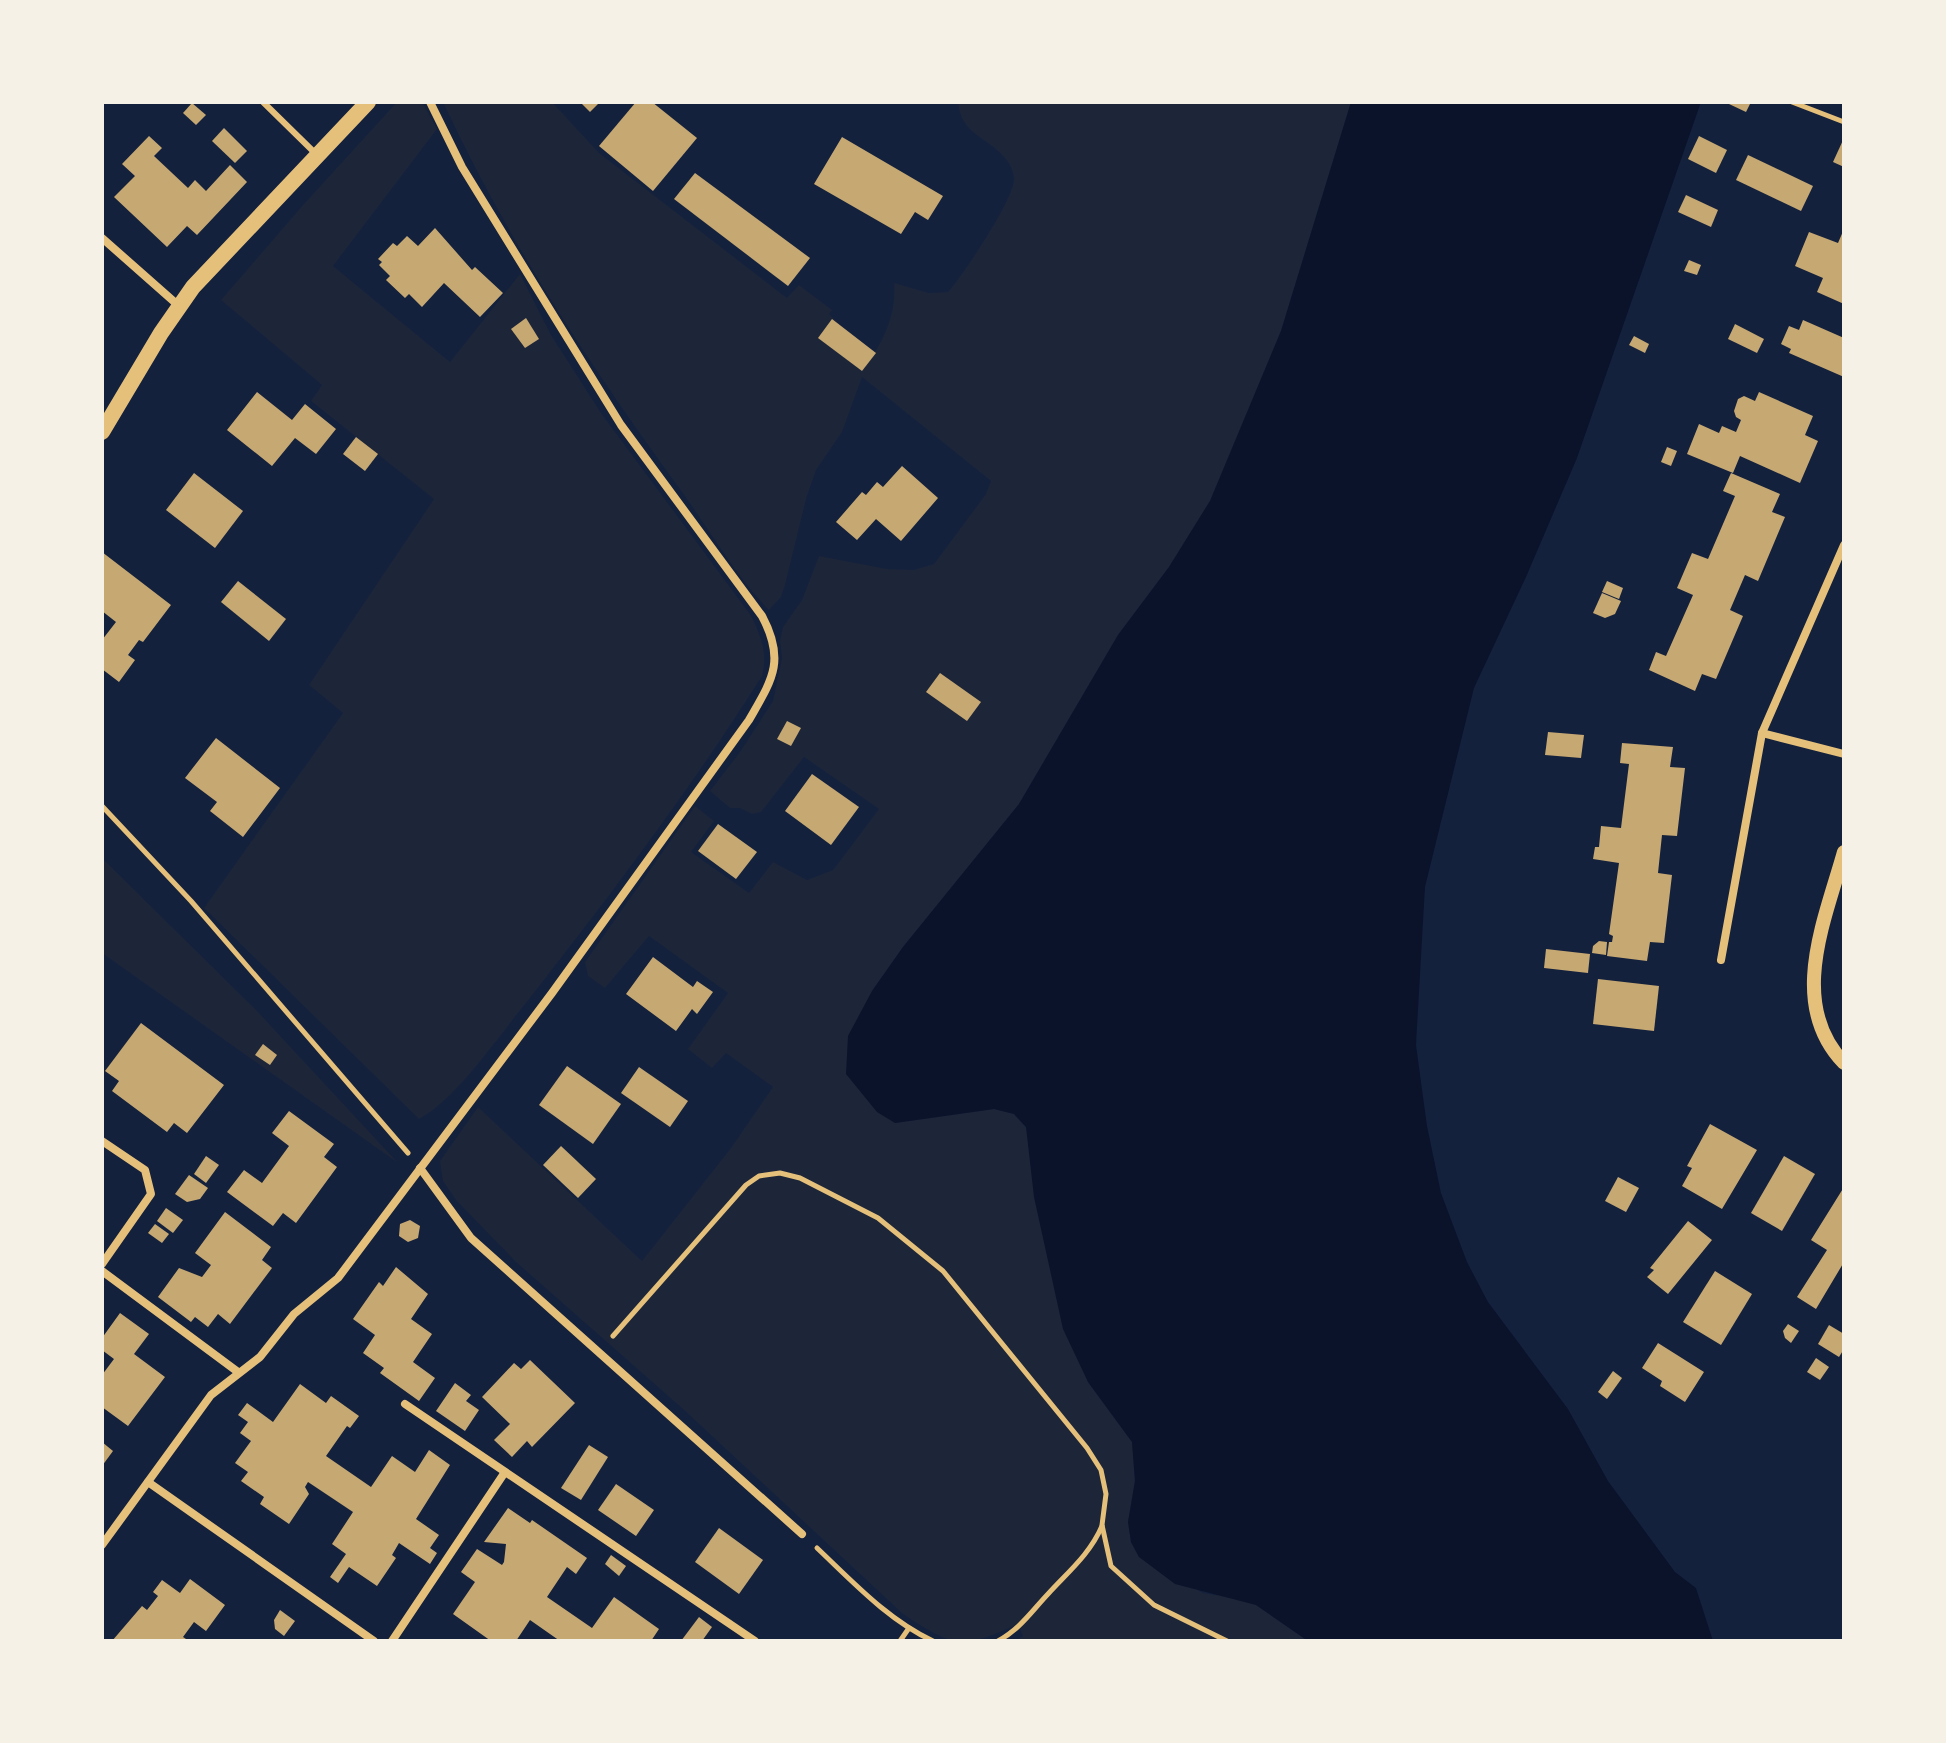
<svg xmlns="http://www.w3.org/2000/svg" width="1946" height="1743" font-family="'DM Sans',sans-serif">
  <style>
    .green { fill: #1d2539 }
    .water { fill: #0b132b }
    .building { fill: #c6a872 }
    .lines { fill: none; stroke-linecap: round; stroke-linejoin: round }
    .path { stroke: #e5c07b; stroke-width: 5 }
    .service { stroke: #e5c07b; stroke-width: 6 }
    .minor { stroke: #e5c07b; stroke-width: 8 }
    .tertiary { stroke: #e5c07b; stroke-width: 14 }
    .secondary { stroke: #e5c07b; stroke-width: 16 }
  </style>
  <rect width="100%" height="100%" fill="#14213d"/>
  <g class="green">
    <path d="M 397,102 L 422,102 L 437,129 L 333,266 L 450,362 L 520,274 L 551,335 L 601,413 L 752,617 C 761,638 768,653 762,676 C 689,792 606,901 522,1008 C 495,1041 456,1099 419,1119 L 204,908 L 343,713 L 309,685 L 434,499 L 311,401 L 322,385 L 221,300 L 303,205 Z"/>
    <path d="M 443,102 L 552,102 L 599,153 L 787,298 L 799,285 L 832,310 L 829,314 L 872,357 C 887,333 896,311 894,283 L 929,293 L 948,292 C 963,275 1014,199 1014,179 C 1014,174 1011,166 1008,162 C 991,137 961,137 958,102 L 1351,102 L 1281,331 L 1210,501 L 1169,567 L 1118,635 L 1019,804 L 903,947 L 872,991 L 895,1123 L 994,1109 L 1014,1114 L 1026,1128 L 1088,1382 L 1132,1442 L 1135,1481 L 1128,1522 L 1131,1542 L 1139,1557 L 1203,1593 L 1234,1598 L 1256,1605 L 1308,1641 L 1015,1641 L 1023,1636 L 1018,1624 C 962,1650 953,1647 903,1614 L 683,1409 L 516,1262 L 456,1200 L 443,1181 L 440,1161 L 478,1107 L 642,1261 L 731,1148 L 773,1087 L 726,1053 L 712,1068 L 688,1049 L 728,993 L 649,936 L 605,988 L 588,976 L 585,962 L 695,806 L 714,821 L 691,852 L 749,893 L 773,862 L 807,880 L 833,870 L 879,809 L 804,757 L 761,812 L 752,814 L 740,808 L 730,808 L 710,791 L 740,752 L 773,701 L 782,658 L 780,641 L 783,627 L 802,600 L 819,556 L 887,569 L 914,570 L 934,564 L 986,494 L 991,481 L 862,377 L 842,432 L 816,470 L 806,499 L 785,585 L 781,597 L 769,610 C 738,579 708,528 682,492 C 592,369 507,240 443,102 Z"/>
    <polygon points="102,858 258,1012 398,1163 102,953"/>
  </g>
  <polygon class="water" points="1351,102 1701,102 1577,458 1526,577 1474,688 1425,887 1416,1045 1427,1126 1441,1193 1467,1262 1488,1302 1568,1409 1608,1481 1675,1572 1696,1588 1713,1641 1308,1641 1256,1605 1175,1584 1139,1557 1131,1542 1128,1522 1135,1481 1132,1442 1088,1382 1063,1329 1034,1197 1026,1127 1014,1114 994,1109 895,1123 877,1112 846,1074 848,1036 872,991 903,947 1019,804 1118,635 1169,567 1210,501 1281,331"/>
  <g class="building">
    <polygon points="580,102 600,102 590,112"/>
    <polygon points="636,102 652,102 697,138 653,191 599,146"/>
    <polygon points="1730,102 1751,102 1746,112 1729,104"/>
    <polygon points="192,103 206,115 196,125 183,113"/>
    <polygon points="224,128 247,151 235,163 212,141"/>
    <polygon points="149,136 162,148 154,156 188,188 195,180 206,191 230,165 247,182 197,235 187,226 167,247 114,197 135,176 122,164"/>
    <polygon points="1699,136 1727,150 1716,173 1688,159"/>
    <polygon points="842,137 943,196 928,220 915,212 901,234 814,184"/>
    <polygon points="1844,138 1844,167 1833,162"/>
    <polygon points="1748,155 1813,186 1801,211 1736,180"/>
    <polygon points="695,173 810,258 788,286 674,199"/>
    <polygon points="1686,195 1718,210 1711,227 1678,212"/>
    <polygon points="435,228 472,270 475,267 503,293 480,317 444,283 422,307 409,294 405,298 386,280 390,276 379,265 382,262 378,259 393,243 397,246 407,236 418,246"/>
    <polygon points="1844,229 1844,304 1817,292 1823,278 1795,266 1809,232 1838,243"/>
    <polygon points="1689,260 1701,265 1697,275 1684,271"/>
    <polygon points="526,318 539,339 525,348 511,329"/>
    <polygon points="832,319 876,353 862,371 818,338"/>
    <polygon points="1803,320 1844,338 1844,377 1789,353 1791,349 1781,344 1789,326 1799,330"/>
    <polygon points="1735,324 1764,339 1757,353 1728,339"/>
    <polygon points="1634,336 1649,344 1645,353 1629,345"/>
    <polygon points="257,392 292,420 305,404 336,429 316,454 295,438 272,466 227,430"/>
    <polygon points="1759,392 1813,416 1805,435 1818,441 1800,483 1740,456 1733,473 1687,454 1699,424 1719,433 1722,426 1736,432 1741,420 1736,417 1734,411 1738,399 1744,396 1755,401"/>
    <polygon points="356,437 378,454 365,471 343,454"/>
    <polygon points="1667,447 1677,451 1671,466 1661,462"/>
    <polygon points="902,466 938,498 901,541 876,519 857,540 836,522 862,492 866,495 877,482 883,487"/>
    <polygon points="194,473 243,511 215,548 166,510"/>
    <polygon points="1731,473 1780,494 1772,512 1785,517 1758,581 1745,575 1730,610 1743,616 1716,679 1702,674 1695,691 1649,670 1656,652 1666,656 1693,595 1677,588 1692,553 1708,559 1735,496 1723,491"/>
    <polygon points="102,552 171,605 143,642 139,640 128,655 135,660 119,682 102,669 102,640 116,622 102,611"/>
    <polygon points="238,581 286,619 269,641 221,602"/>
    <polygon points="1607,581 1623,588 1619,599 1602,592"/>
    <polygon points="1602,593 1621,601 1615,614 1605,618 1593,613"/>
    <polygon points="940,673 981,702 967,721 926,692"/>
    <polygon points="787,721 801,728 791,746 777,739"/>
    <polygon points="1548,732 1584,735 1581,758 1545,755"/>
    <polygon points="216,738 280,788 243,837 210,811 217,802 185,778"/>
    <polygon points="1622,743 1673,747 1670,767 1685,768 1677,836 1662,835 1658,873 1672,875 1664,943 1650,942 1647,961 1607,956 1609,942 1612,942 1613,936 1609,934 1619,863 1593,859 1595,847 1599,847 1601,826 1621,828 1629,764 1620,763"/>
    <polygon points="812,774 859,807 831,845 785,811"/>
    <polygon points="718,824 757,852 736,879 698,851"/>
    <polygon points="1599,941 1607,942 1606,955 1592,953 1593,946"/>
    <polygon points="1546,949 1590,954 1588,973 1544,968"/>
    <polygon points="653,957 693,987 697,981 713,992 697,1014 692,1009 676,1031 626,994"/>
    <polygon points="1598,979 1659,986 1654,1031 1593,1024"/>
    <polygon points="141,1023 224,1085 187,1133 174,1123 167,1132 112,1091 119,1081 105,1071"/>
    <polygon points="263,1044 277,1055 270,1065 255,1055"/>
    <polygon points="567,1066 621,1104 593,1144 539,1105"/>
    <polygon points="639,1067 688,1101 670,1127 621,1093"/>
    <polygon points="289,1111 334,1144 324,1157 337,1167 296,1223 283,1213 273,1226 227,1192 244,1170 262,1183 289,1146 272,1133"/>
    <polygon points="1710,1124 1757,1150 1722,1209 1682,1186 1692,1168 1687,1166"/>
    <polygon points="561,1146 596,1179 578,1198 543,1165"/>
    <polygon points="206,1156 219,1165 206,1183 194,1174"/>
    <polygon points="1784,1156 1815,1174 1782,1231 1751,1213"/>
    <polygon points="189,1175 208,1188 200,1199 187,1202 175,1194"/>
    <polygon points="1618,1177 1639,1188 1626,1212 1605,1201"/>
    <polygon points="1844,1187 1844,1262 1816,1309 1797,1297 1827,1250 1811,1240"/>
    <polygon points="166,1208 183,1220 173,1233 157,1221"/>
    <polygon points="225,1212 271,1247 262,1260 272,1268 230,1324 218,1314 208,1327 195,1317 191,1322 158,1297 179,1268 202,1277 211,1265 195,1253"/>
    <polygon points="410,1220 420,1226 418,1238 408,1242 399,1236 400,1224"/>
    <polygon points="1688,1221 1712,1240 1668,1294 1647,1277 1654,1270 1650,1268"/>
    <polygon points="155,1224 169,1234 162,1243 148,1233"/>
    <polygon points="396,1267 428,1294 411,1319 432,1334 413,1362 435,1378 419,1401 380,1373 384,1368 363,1353 375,1335 353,1319 379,1282 383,1286"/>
    <polygon points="1715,1271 1752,1294 1721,1345 1683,1322"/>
    <polygon points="120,1313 149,1334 134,1354 165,1377 128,1426 102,1407 102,1375 114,1359 102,1350 102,1338"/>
    <polygon points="1788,1324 1799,1331 1791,1343 1785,1338 1783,1331"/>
    <polygon points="1829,1325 1844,1334 1844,1349 1839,1357 1818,1344"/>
    <polygon points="1658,1343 1704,1372 1685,1402 1660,1386 1662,1381 1642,1368"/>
    <polygon points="1816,1358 1829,1367 1820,1380 1807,1372"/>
    <polygon points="530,1360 575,1403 532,1447 527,1441 512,1457 494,1440 510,1424 482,1397 514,1363 521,1369"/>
    <polygon points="1613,1371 1622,1378 1607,1399 1598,1392"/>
    <polygon points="455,1383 471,1395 466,1401 479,1410 465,1431 436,1411"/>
    <polygon points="300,1384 326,1403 331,1396 359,1416 350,1428 347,1426 326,1456 371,1487 392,1456 415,1472 429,1450 450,1465 416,1519 439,1535 430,1548 437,1553 430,1564 399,1543 392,1555 396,1558 377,1586 349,1567 338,1583 330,1577 346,1554 332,1544 353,1512 308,1482 305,1487 309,1494 289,1524 260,1504 264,1497 241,1481 248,1472 235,1463 251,1441 240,1433 248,1422 238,1415 247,1403 273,1422"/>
    <polygon points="102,1442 113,1451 102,1466"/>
    <polygon points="589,1445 608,1457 581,1500 561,1488"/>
    <polygon points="616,1484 654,1510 636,1536 598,1510"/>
    <polygon points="508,1508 530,1523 532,1520 587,1558 576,1574 567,1567 547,1597 592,1628 614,1597 659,1629 651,1641 560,1641 530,1620 516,1641 491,1641 453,1614 475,1582 461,1572 477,1549 502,1565 504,1562 506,1544 484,1542"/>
    <polygon points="719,1528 763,1560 739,1594 695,1562"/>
    <polygon points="611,1555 626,1566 619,1576 605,1564"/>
    <polygon points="190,1579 225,1605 206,1631 194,1622 183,1637 189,1641 112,1641 142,1606 147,1610 158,1596 153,1592 162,1580 180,1593"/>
    <polygon points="280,1610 295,1621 284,1636 275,1629 274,1620"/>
    <polygon points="699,1617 712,1627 702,1641 681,1641"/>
  </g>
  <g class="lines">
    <g class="path">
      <polyline points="1792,102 1844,122"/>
      <polyline points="102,806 191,901 408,1153"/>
      <polyline points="613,1336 746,1185 759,1176 780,1173 800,1178 878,1218 943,1271 1087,1448 1101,1470 1106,1494 1102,1525 1111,1566 1154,1605 1227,1641"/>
      <path d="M 817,1548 C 853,1582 888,1620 933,1641"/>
      <polyline points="900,1641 909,1628"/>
      <path d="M 998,1641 C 1020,1629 1031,1612 1048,1594 C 1068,1572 1090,1554 1102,1526"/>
    </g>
    <polyline class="service" points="263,102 317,155"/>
    <g class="minor">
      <polyline points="102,238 179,306"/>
      <polyline points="1762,733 1844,754"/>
      <polyline points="1721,960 1762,733 1844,545"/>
      <polyline points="102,1141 145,1170 151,1194 102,1264"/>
      <polyline points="420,1168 471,1238 802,1534"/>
      <polyline points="102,1271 238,1372"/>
      <polyline points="405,1404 755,1641"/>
      <polyline points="148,1482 374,1641"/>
      <path d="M 102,1545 L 211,1395 L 260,1357 L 294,1314 L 338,1278 L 552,993 L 749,720 C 772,680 786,661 762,616 L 621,425 L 462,167 L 430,102"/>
      <polyline points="392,1641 505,1472"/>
    </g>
    <path class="tertiary" d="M 1844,852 C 1825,920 1787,1004 1844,1063"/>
    <polyline class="secondary" points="102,432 161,333 193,287 368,102"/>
  </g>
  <rect width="1946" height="1743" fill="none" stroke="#f6f1e7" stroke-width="208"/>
</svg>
